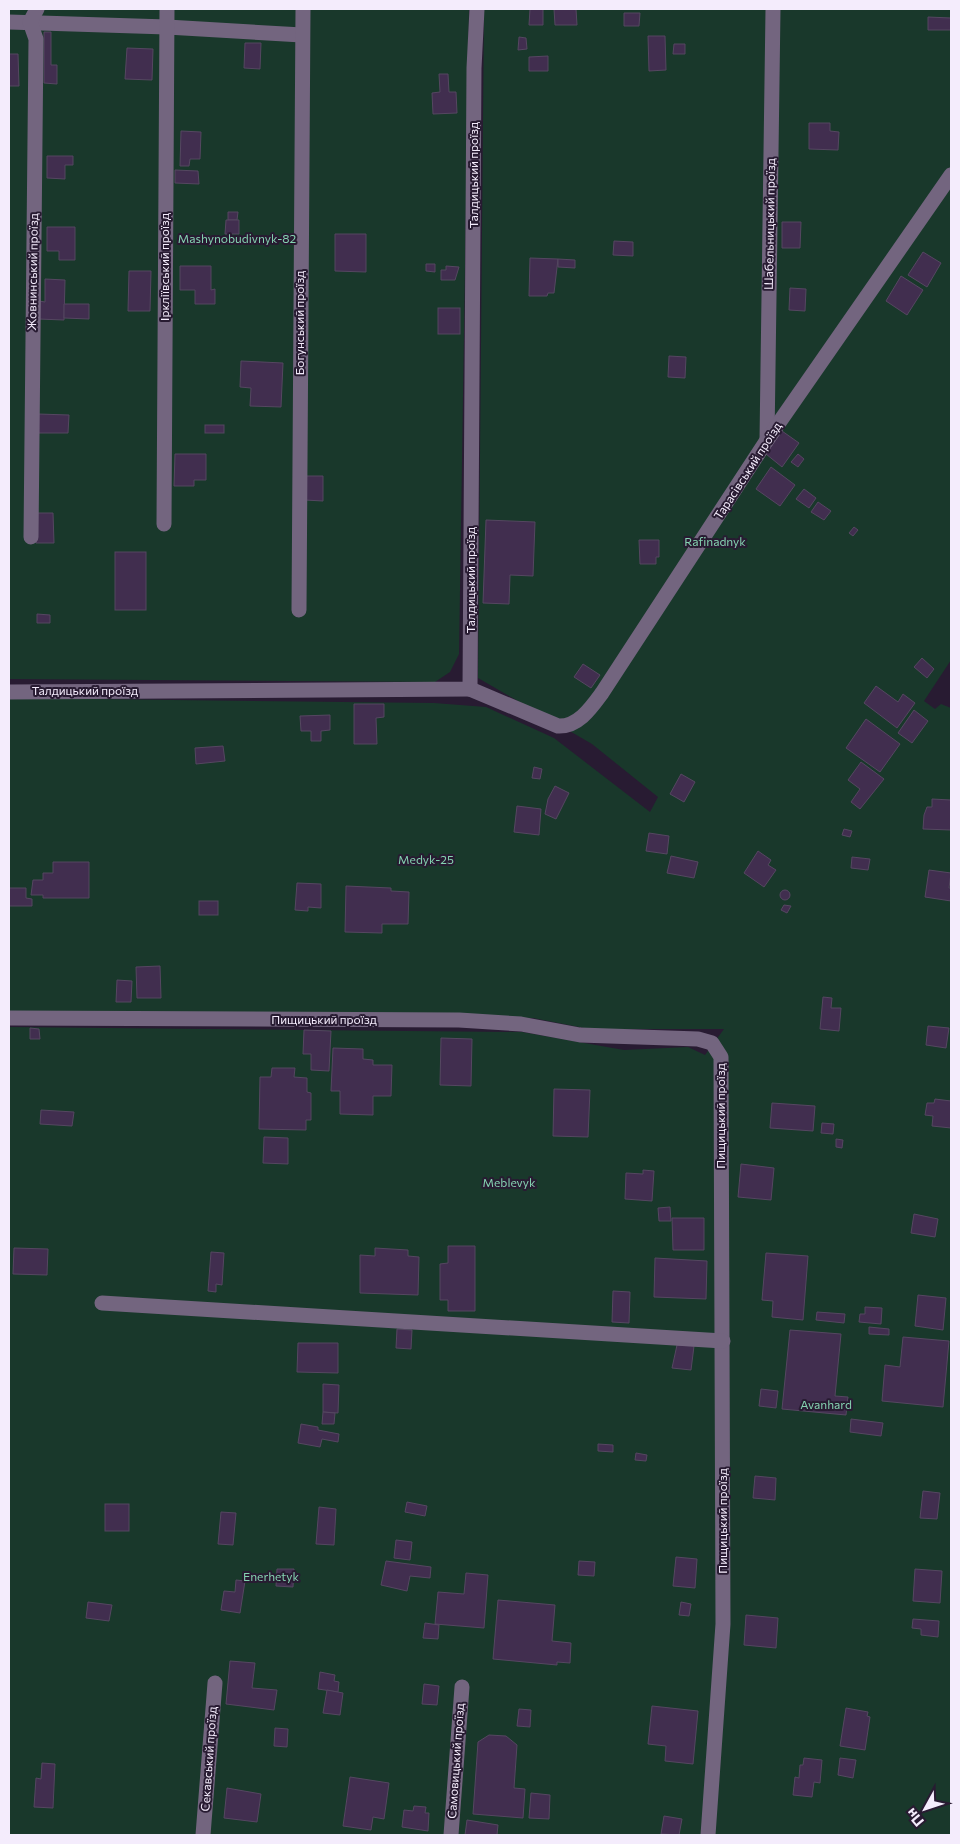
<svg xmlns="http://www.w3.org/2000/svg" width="960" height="1844" font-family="Commissioner,sans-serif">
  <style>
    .green { fill: #19382b }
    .building { fill: #412e4f; stroke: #554761 }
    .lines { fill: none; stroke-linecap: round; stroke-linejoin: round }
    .minor { stroke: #73657f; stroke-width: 15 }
    .labels { text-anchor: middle; stroke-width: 4; stroke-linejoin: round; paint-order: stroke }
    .street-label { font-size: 12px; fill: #f4ecfc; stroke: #281b32 }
    .park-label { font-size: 12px; fill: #85d3b1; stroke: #281b32 }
  </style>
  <rect width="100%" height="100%" fill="#281b32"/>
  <g class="green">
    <polygon points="9,9 469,9 459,654 450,672 435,682 9,679"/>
    <polygon points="484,9 951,9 951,660 924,701 935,709 941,704 951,708 951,1835 9,1835 9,1027 522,1032 624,1050 688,1047 705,1055 724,1029 589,1029 533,1018 9,1011 9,698 434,703 486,707 554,738 650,812 658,797 592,744 478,678"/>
  </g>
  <g class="building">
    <polygon points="530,9 543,9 543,25 529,25"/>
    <polygon points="554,9 576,9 577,25 555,25"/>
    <polygon points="624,13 640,13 639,26 624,26"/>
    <polygon points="928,17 951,18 951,30 928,30"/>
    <polygon points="44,32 51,32 51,65 57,65 57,84 44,83"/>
    <polygon points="648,36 665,36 666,70 649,71"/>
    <polygon points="519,37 526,38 527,49 518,50"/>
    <polygon points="245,43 261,43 260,69 244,68"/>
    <polygon points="674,44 685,44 685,54 673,54"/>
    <polygon points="127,48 153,49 152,80 125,79"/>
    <polygon points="9,54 18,54 19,86 9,86"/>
    <polygon points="548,56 548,71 529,71 529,57"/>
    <polygon points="439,74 448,74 449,92 456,92 457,113 433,114 432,93 440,92"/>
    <polygon points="809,123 830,123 830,131 839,132 838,150 809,149"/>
    <polygon points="181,131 201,132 200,159 190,159 189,166 180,166"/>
    <polygon points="47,156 73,156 73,165 65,165 65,179 47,178"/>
    <polygon points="175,170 198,171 199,184 175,183"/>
    <polygon points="228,212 238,212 237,220 228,220"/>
    <polygon points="226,220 239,220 239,234 225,234"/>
    <polygon points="782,222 801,222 800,248 782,248"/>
    <polygon points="47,227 75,227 75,260 59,260 59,251 47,251"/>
    <polygon points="335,234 366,234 366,272 335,271"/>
    <polygon points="614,241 633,242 633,256 613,255"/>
    <polygon points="923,252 941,263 927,287 908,275"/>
    <polygon points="530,258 558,259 554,293 548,293 547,296 529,296"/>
    <polygon points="558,259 575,260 575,268 558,267"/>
    <polygon points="426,264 435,264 435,272 426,271"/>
    <polygon points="180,266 211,266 211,290 215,289 215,304 195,304 195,290 180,290"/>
    <polygon points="446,266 459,267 455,280 441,280 441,270 446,270"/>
    <polygon points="129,271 151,271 150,311 128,311"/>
    <polygon points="901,276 923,290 907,315 886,301"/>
    <polygon points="45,279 65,280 64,320 38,319 39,301 45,302"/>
    <polygon points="790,288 806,289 805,311 789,310"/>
    <polygon points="64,304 89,304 89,319 64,318"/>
    <rect x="438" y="308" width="22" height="26"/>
    <polygon points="669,356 686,357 685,378 668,377"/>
    <polygon points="241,361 283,363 281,407 250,406 251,388 240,387"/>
    <polygon points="38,414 69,415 68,433 38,433"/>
    <rect x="205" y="425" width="19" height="8"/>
    <polygon points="782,431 799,443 782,467 766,454"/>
    <polygon points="175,454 206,454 206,480 194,480 194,486 174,486"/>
    <polygon points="798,454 804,459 798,467 791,462"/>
    <polygon points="771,467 795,485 780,506 756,489"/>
    <polygon points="305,476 323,476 323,501 305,500"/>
    <polygon points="804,489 816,498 809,508 796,499"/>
    <polygon points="818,502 831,511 824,520 811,512"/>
    <polygon points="35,513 53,513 54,543 36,543"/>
    <polygon points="486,520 535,522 533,576 510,575 509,604 483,603"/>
    <polygon points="854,527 858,530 853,536 849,533"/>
    <polygon points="639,540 659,540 659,557 656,557 656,564 640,564"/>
    <rect x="115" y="552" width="31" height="58"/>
    <polygon points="37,614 50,615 50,623 37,623"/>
    <polygon points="922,658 934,669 927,678 914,667"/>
    <polygon points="583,664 600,675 591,688 574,677"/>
    <polygon points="876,686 898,702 903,694 915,703 897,728 864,703"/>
    <polygon points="354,704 384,704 384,717 376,718 377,744 354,744"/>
    <polygon points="914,710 928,721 912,743 898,733"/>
    <polygon points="330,715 330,730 321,731 321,741 311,741 311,731 301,731 300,716"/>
    <polygon points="866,719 900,744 880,772 846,748"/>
    <polygon points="223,746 225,761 196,764 195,748"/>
    <polygon points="861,762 884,779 860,809 851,802 860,789 848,780"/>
    <polygon points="534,767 542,769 540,779 532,778"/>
    <polygon points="681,774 695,782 684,802 670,794"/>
    <polygon points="555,786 569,793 556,819 545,814 548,799"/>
    <polygon points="932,799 951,800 951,830 923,829 924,815 927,807 932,807"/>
    <polygon points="517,806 541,809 539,835 514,832"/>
    <polygon points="844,829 852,831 850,837 842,835"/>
    <polygon points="649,833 669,836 667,854 646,851"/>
    <polygon points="758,851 771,860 768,865 776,870 764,887 744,873"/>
    <polygon points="671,856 698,862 694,878 667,873"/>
    <polygon points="852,857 870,859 868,870 851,868"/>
    <polygon points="53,862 89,862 89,898 43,898 43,895 31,895 33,880 43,880 43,873 53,873"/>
    <polygon points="929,870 951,873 949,888 951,888 951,901 925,897"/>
    <polygon points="297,883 321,884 321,908 308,907 308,911 295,910"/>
    <polygon points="346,886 391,888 391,891 409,892 408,924 382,924 382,933 345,932"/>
    <polygon points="9,888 26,888 26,898 32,899 32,906 9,906"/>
    <circle cx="785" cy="895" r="5"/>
    <rect x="199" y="901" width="19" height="14"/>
    <polygon points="784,905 791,906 787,913 781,910"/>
    <polygon points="160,966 161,998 137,998 136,967"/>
    <polygon points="117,980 132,981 131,1002 116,1002"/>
    <polygon points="823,997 832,998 831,1008 841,1008 839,1031 820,1029"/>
    <polygon points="928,1026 949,1028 946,1048 926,1045"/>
    <polygon points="30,1028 39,1029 40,1039 30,1039"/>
    <polygon points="304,1030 331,1031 329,1071 311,1070 311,1054 303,1054"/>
    <polygon points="441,1038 472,1039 471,1086 440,1085"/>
    <polygon points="333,1048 363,1049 363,1059 373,1060 373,1065 392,1065 391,1096 373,1096 373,1115 340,1114 340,1091 331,1091"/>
    <polygon points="272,1068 295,1068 294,1077 307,1078 307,1092 311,1093 311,1120 306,1120 306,1130 259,1129 260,1077 271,1077"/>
    <polygon points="554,1089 590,1090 588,1137 553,1136"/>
    <polygon points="935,1099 951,1101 951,1128 932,1126 933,1116 925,1115 927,1103 934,1103"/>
    <polygon points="772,1103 815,1106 813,1131 770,1128"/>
    <polygon points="41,1110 74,1112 72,1126 40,1124"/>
    <polygon points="822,1123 834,1124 833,1134 821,1133"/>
    <polygon points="264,1137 288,1138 288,1164 263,1163"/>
    <polygon points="836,1139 843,1140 842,1148 836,1147"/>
    <polygon points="741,1164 774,1168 771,1200 738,1197"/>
    <polygon points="643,1170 654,1171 652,1201 625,1199 626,1173 643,1174"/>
    <polygon points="670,1207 671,1221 659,1221 658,1208"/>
    <polygon points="914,1214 938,1219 935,1237 911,1233"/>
    <polygon points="672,1218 704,1218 704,1250 673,1250"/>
    <polygon points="448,1246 475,1246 475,1311 448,1311 448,1300 440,1300 440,1264 448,1263"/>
    <polygon points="14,1248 48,1249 47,1275 13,1274"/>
    <polygon points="375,1248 408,1250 408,1256 419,1257 418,1295 360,1293 360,1255 375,1256"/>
    <polygon points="211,1252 224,1253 222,1285 216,1284 216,1292 208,1291"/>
    <polygon points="766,1253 808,1256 803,1320 772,1317 773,1301 762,1300"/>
    <polygon points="655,1258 707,1261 706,1299 654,1297"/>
    <polygon points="613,1291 630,1292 629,1323 612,1322"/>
    <polygon points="918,1295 946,1298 943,1330 915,1326"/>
    <polygon points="865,1307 882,1308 881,1324 859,1322 860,1314 865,1314"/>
    <polygon points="817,1312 845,1314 844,1323 816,1320"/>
    <polygon points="869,1327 889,1329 889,1335 869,1334"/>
    <polygon points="397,1329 412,1330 411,1349 396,1348"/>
    <polygon points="790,1330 841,1334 835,1396 848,1397 846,1415 782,1409"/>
    <polygon points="903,1337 949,1341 943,1407 882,1401 885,1365 900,1367"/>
    <polygon points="298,1343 338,1343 338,1373 297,1372"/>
    <polygon points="677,1345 694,1346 691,1370 672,1368"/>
    <polygon points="323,1384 339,1385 338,1413 323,1412"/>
    <polygon points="761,1389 778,1391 776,1408 759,1406"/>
    <polygon points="323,1412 335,1413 334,1424 322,1424"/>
    <polygon points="851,1419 883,1423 881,1436 850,1432"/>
    <polygon points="301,1424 318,1427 318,1430 339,1434 338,1442 322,1439 320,1447 298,1443"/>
    <polygon points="598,1444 613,1445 613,1452 598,1451"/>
    <polygon points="636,1453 647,1455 646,1461 635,1460"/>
    <polygon points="755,1476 776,1478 775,1500 753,1498"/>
    <polygon points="923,1491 940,1493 937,1519 920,1518"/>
    <polygon points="407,1502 427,1506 425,1516 405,1512"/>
    <rect x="105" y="1504" width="24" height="27"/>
    <polygon points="319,1507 336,1509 334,1545 316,1544"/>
    <polygon points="221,1512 236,1513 233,1545 218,1544"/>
    <polygon points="396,1540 412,1542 410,1560 394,1558"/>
    <polygon points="676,1557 697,1559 695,1588 673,1586"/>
    <polygon points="386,1561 431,1567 430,1578 410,1576 407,1591 381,1585"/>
    <polygon points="579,1561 595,1562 594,1576 578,1575"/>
    <polygon points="277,1569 294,1569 293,1587 276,1586"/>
    <polygon points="915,1569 942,1571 940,1603 913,1601"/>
    <polygon points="466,1573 488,1575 484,1628 435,1624 438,1592 464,1594"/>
    <polygon points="236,1580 245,1581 240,1613 221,1610 224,1591 235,1592"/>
    <polygon points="498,1600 555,1605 552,1641 571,1643 570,1663 557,1662 557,1665 493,1659"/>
    <polygon points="88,1602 112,1605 109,1621 86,1618"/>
    <polygon points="681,1602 691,1604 689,1616 679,1615"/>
    <polygon points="746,1615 778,1618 776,1648 744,1645"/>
    <polygon points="913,1619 939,1621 938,1637 921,1635 921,1629 912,1628"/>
    <polygon points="425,1623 439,1625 438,1639 423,1638"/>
    <polygon points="230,1661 255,1663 252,1688 277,1690 274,1710 226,1704"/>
    <polygon points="320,1672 335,1675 334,1681 339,1682 338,1692 318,1689"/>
    <polygon points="424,1684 439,1686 437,1705 422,1704"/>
    <polygon points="327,1690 343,1693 340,1715 323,1713"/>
    <polygon points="652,1706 698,1711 693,1764 665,1761 666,1746 648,1744"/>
    <polygon points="846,1708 868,1712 867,1716 870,1717 865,1750 840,1746"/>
    <polygon points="519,1709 531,1710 530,1727 517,1726"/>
    <polygon points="275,1728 288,1729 287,1747 274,1746"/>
    <polygon points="489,1735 506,1736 517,1745 514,1788 525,1789 523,1818 473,1814 478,1742"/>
    <polygon points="804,1758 822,1760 820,1783 814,1782 812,1797 793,1795 795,1777 799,1778 800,1765 803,1765"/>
    <polygon points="840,1758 856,1760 853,1778 838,1775"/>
    <polygon points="42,1763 55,1764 53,1808 34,1807 36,1778 41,1779"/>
    <polygon points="350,1777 389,1783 384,1819 373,1817 371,1830 343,1826"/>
    <polygon points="227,1788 261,1794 257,1822 224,1818"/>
    <polygon points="531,1793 550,1795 549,1819 529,1818"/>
    <polygon points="414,1806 426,1807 425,1813 429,1813 428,1831 402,1827 404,1810 413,1811"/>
    <polygon points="664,1816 682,1819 679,1835 661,1834"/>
    <polygon points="467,1820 498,1825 497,1835 465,1835"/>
  </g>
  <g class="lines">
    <g class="minor">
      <polyline points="9,22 167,27 302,35"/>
      <polyline points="767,440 773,9"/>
      <polyline points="164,524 167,9"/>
      <polyline points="31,537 36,39 30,22 37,9"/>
      <polyline points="299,610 303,9"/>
      <path d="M 470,689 L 558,726 C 578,727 591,708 602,693 L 767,440 L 951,175"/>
      <polyline points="9,692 470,689 474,68 477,9"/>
      <polyline points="9,1018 459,1020 521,1024 580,1035 698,1039 712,1043 721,1057 723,1624 708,1835"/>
      <polyline points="102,1303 723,1341"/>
      <polyline points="203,1835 215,1683"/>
      <polyline points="451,1835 462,1687"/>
    </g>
  </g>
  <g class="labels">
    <g class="street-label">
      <text transform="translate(474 175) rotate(-90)" y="4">Талдицький проїзд</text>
      <text transform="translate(770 224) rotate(-89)" y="4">Шабельницький проїзд</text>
      <text transform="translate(165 267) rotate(-90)" y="4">Іркліївський проїзд</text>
      <text transform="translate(33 272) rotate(-89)" y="4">Жовнинський проїзд</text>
      <text transform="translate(300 323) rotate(-90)" y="4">Богунський проїзд</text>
      <text transform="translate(748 471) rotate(-57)" y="4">Тарасівський проїзд</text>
      <text transform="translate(471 580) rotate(-90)" y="4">Талдицький проїзд</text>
      <text x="85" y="695">Талдицький проїзд</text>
      <text x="324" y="1024">Пищицький проїзд</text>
      <text transform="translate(721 1116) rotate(-90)" y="4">Пищицький проїзд</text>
      <text transform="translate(723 1521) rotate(-90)" y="4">Пищицький проїзд</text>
      <text transform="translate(209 1759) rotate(-86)" y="4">Секавський проїзд</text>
      <text transform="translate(456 1761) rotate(-86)" y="4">Самовицький проїзд</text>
    </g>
    <g class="park-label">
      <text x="237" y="243">Mashynobudivnyk-82</text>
      <text x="715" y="546">Rafinadnyk</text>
      <text x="426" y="864">Medyk-25</text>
      <text x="509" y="1187">Meblevyk</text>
      <text x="826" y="1409">Avanhard</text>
      <text x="271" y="1581">Enerhetyk</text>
    </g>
  </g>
  <rect width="960" height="1844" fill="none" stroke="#f4ecfc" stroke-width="20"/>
  <g transform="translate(925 1809) rotate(230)" stroke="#281b32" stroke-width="4" paint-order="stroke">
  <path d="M0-4L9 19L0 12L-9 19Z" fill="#f4ecfc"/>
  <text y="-8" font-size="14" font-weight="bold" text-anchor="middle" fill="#f4ecfc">Пн</text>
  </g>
</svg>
